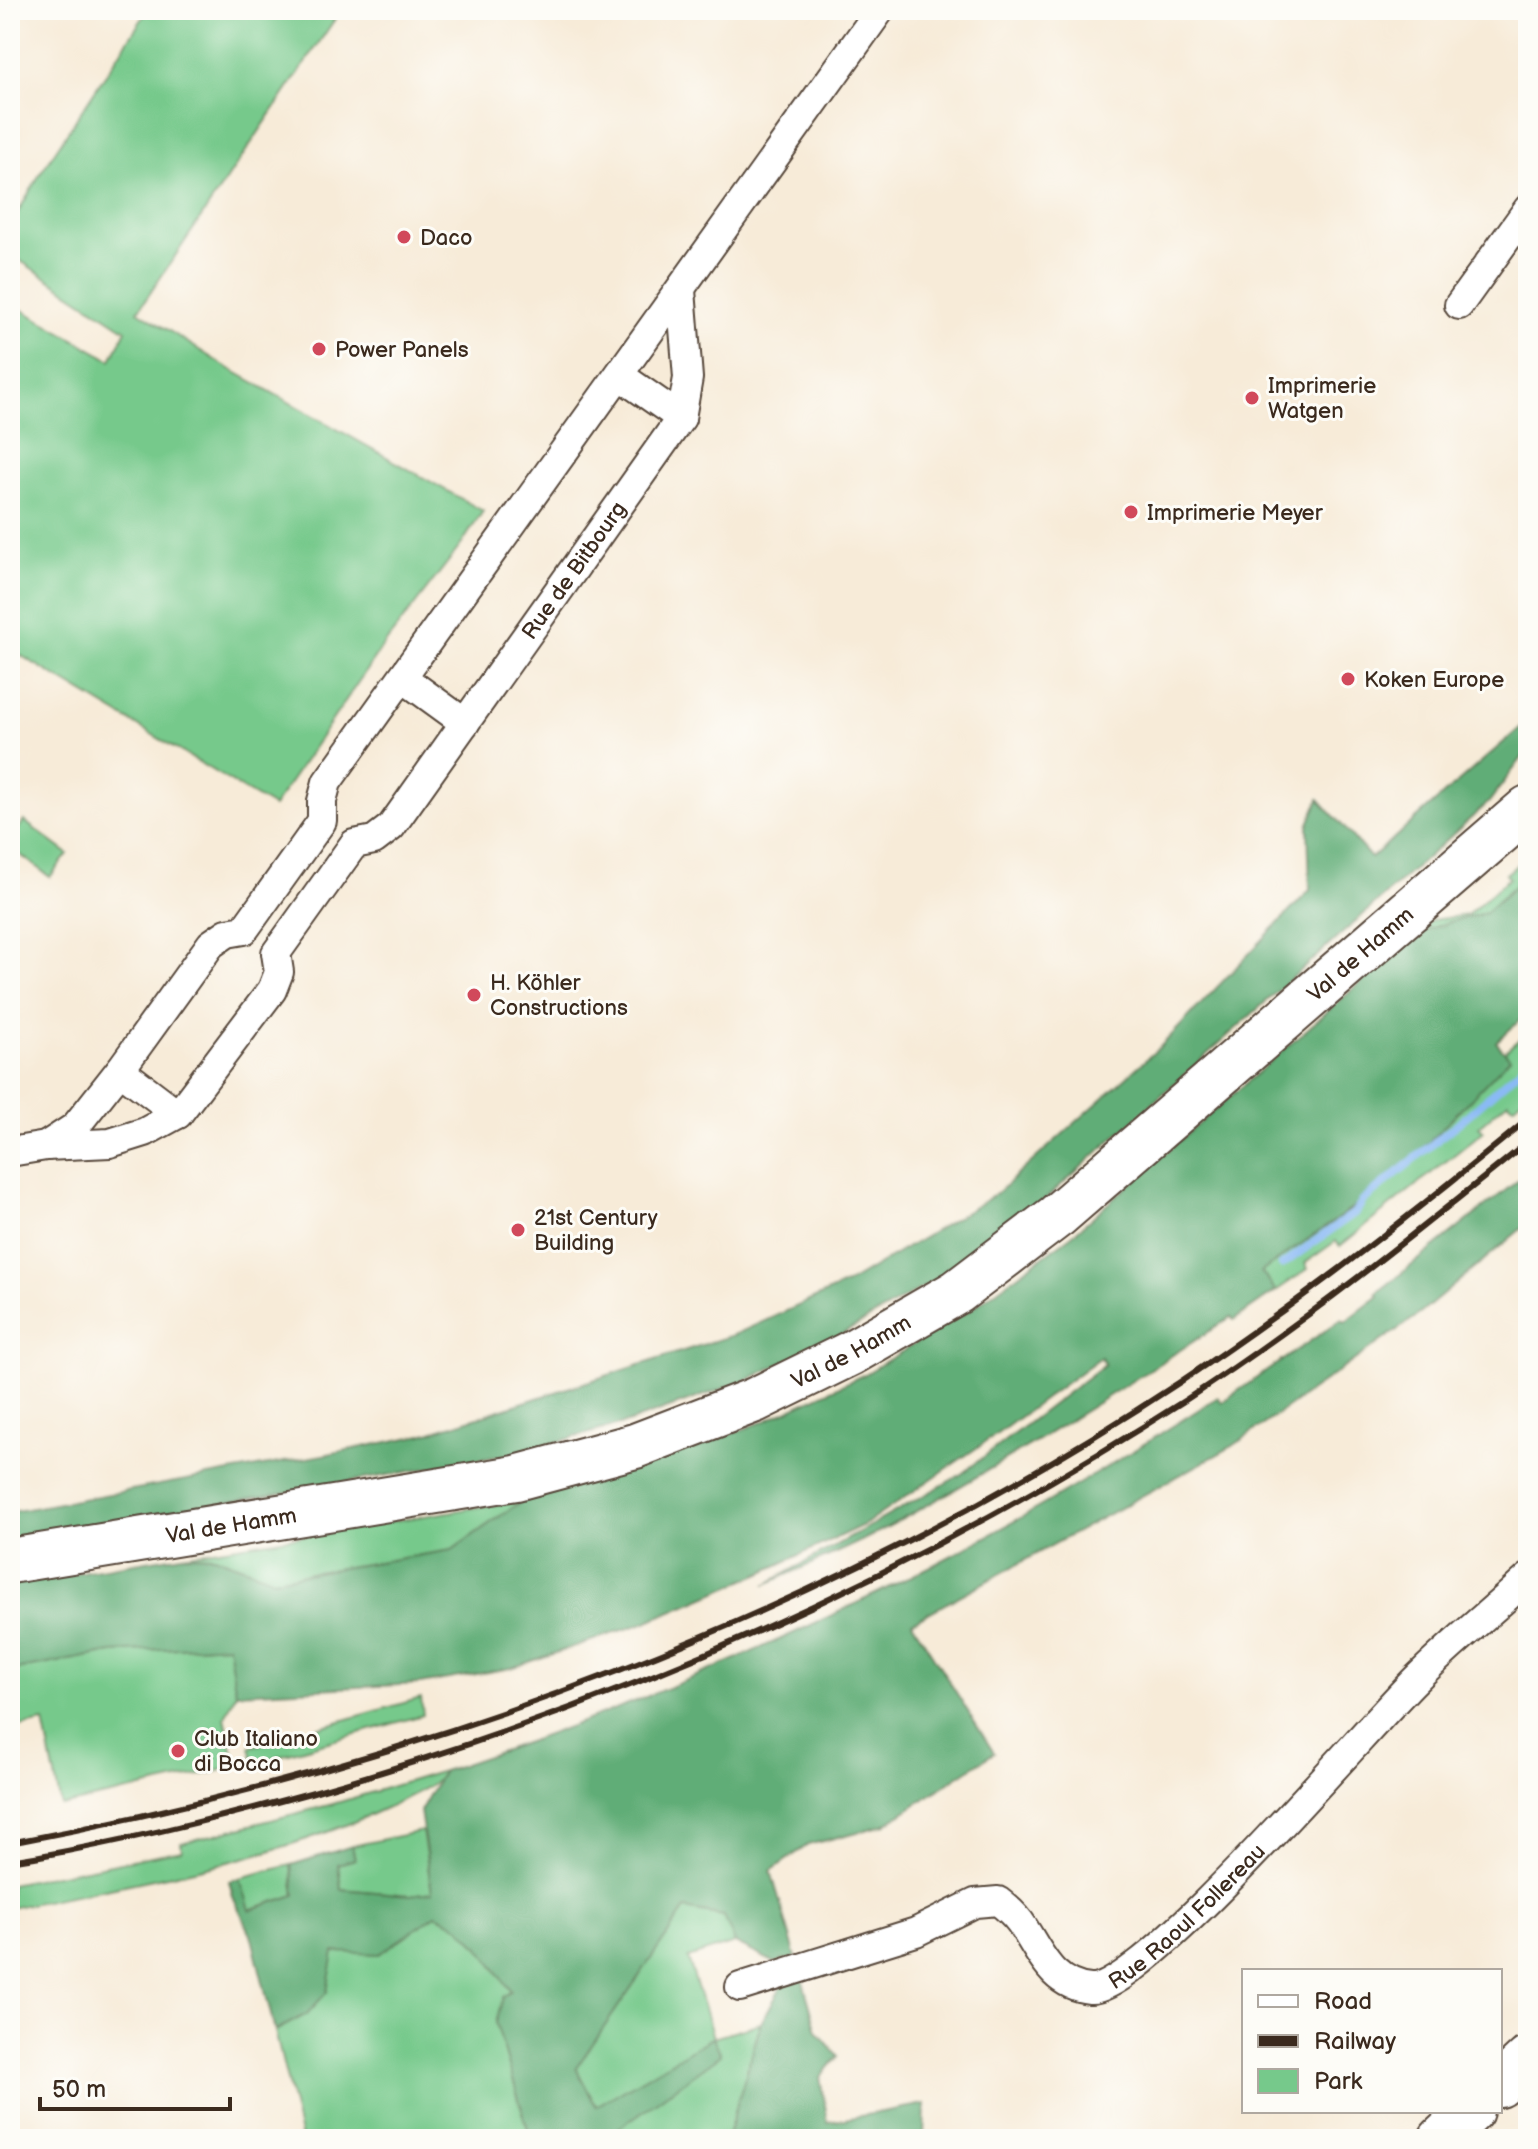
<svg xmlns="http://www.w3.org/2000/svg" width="1538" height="2149" font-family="'Balsamiq Sans',sans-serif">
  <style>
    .green { fill: #76c98b; stroke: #587a54; stroke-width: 2 }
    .forest { fill: #60ad77; stroke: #4e6c4a; stroke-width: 2 }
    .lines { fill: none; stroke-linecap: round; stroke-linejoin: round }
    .stream { stroke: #8abaf5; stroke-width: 8 }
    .minor-casing { stroke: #57473a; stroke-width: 32 }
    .primary-casing { stroke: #57473a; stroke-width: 48 }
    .minor { stroke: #fff; stroke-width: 28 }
    .primary { stroke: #fff; stroke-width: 44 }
    .rail { stroke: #3b2a1e; stroke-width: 6 }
    .poi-dot { fill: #d1495b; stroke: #fdfcf7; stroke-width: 3 }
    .labels { text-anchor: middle; stroke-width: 6; stroke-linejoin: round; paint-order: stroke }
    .poi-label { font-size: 22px; fill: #3b2a1e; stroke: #fdfcf7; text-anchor: start }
    .street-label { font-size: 22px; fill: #3b2a1e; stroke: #fdfcf7 }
  </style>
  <rect width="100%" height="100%" fill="#fdfcf7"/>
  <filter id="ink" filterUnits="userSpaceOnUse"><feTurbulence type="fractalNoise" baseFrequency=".0125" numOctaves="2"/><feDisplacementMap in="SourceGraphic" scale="16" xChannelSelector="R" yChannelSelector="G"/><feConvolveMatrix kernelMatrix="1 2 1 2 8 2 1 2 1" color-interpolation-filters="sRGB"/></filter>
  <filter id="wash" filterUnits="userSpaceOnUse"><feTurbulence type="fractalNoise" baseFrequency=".006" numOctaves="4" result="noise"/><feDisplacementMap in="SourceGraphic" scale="32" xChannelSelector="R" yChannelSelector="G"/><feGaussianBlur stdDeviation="1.8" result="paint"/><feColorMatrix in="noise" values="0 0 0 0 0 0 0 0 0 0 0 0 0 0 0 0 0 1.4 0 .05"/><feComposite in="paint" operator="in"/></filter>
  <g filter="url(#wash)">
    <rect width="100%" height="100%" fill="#f7ebd8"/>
    <g class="green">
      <polygon points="148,10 341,10 138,311 223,365 483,511 461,545 380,650 273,807 10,649 10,303 111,360 126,330 10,254 10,226 40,174"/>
      <polygon points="24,821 68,854 50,877 10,847 10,840"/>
      <polygon points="1528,856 1528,874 1485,914 1449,922 1416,934 1432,920 1467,915 1509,878 1506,874"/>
      <polygon points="1528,1032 1528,1093 1513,1106 1508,1101 1479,1126 1484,1131 1340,1246 1336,1241 1305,1263 1308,1269 1276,1291 1261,1272 1363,1201 1410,1162 1509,1058 1504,1052"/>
      <polygon points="523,1500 452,1550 274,1579 214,1556 182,1555"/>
      <polygon points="229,1645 236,1693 225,1717 236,1767 61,1806 44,1722 10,1729 10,1671 112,1652"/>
      <polygon points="421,1698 423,1715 254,1763 250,1747"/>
      <path d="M 443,1771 C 435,1786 419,1791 404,1799 C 285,1860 140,1881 10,1908 L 10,1884 L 182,1850 L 181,1843 L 333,1804 Z"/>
      <polygon points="422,1831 432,1892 410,1895 341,1889 338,1864 355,1859 352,1846"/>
      <polygon points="291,1865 295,1895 249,1910 240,1878"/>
      <polygon points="685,1909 724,1916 735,1943 688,1958 713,2037 761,2023 727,2139 612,2139 576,2068"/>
      <polygon points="435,1915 459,1925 481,1949 511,1991 496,2023 531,2139 301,2139 275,2031 307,2014 334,1951 379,1954"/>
    </g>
    <g class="forest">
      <polygon points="1528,721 1528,750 1489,802 1022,1220 946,1274 842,1334 747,1380 627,1423 512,1454 10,1539 10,1512 323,1455 422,1435 736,1334 846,1284 996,1194 1162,1045 1310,890 1308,826 1319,799 1371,858"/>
      <path d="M 1528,874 L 1528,1013 L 1496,1042 L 1510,1058 L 1410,1162 L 1363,1201 L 1261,1272 L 1276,1291 L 1234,1320 L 1231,1317 C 1113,1394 995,1470 871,1536 C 836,1554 800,1568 765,1585 L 960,1475 L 1105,1364 L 1101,1357 L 997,1434 L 866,1524 L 761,1573 L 641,1624 L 511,1668 L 420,1684 L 236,1693 L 228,1645 L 112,1652 L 10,1671 L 10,1584 L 182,1555 L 214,1556 L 274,1579 L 452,1550 L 523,1500 L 642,1467 L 765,1421 L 865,1374 L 970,1310 L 1072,1235 L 1416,934 L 1449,922 L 1485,913 Z"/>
      <path d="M 1526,1174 L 1528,1223 L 1421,1313 L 1233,1446 L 912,1622 L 994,1753 L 884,1825 L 808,1845 L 771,1871 L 796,1957 L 775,1963 L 735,1943 L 724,1916 L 685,1909 L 576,2068 L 596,2106 L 713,2037 L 721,2055 L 611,2134 L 612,2139 L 531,2139 L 496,2023 L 503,1997 L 511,1991 L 481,1949 L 459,1926 L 436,1915 L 379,1954 L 334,1952 L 327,1992 L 307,2014 L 275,2031 L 251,1934 L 233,1897 L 229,1881 L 240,1878 L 250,1910 L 295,1895 L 291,1865 L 352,1846 L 355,1859 L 338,1864 L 341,1889 L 410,1895 L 432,1892 L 420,1811 L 443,1771 C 614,1715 781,1644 941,1561 C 1036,1512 1128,1455 1218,1397 L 1222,1402 L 1342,1319 L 1345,1322 L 1379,1296 L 1377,1293 Z"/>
      <polygon points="802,1978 817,2031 838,2056 820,2077 828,2122 925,2104 924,2139 727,2139 761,2023 783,1984"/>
    </g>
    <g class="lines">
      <polyline class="stream" points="1282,1265 1356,1212 1363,1201 1468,1115 1528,1062"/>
    </g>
  </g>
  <g filter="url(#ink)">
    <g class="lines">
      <g class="minor-casing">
        <g id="minor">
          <polyline points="1459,305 1528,209"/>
          <polyline points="619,375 681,418"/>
          <polyline points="403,678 465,723"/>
          <polyline points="120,1070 178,1114"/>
          <polyline points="46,1146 75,1127 120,1070 211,944 227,933 244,930 322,821 322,801 327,782 880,10"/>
          <path id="s1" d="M 10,1152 L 46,1146 L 110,1143 L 145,1132 L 178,1114 L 272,990 L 279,972 L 276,953 L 354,844 L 374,840 L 391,827 L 681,418 L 688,378 L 681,290"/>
          <path id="s2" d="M 740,1987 L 916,1932 L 975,1903 L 998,1901 C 1006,1907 1014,1914 1020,1922 C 1040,1951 1050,1985 1090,1989 C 1140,1995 1368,1726 1416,1679 C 1451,1644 1491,1612 1528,1578"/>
        </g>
      </g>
      <g class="primary-casing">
        <g id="primary">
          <path id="s3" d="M 10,1561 L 516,1478 L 635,1446 L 755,1400 L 851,1353 L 957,1292 L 1057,1216 L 1528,808"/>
          <polyline points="1500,2085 1528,2059"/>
          <polyline points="1441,2139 1471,2111"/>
        </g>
      </g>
      <use href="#minor" class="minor"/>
      <use href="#primary" class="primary"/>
      <g class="rail">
        <path d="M 10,1843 C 424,1765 827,1615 1180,1382 C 1302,1301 1416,1212 1528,1119"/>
        <path d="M 10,1861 C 111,1845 211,1820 310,1793 C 620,1706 916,1573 1187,1399 C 1307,1321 1418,1231 1528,1142"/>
      </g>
    </g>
  </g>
  <g class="poi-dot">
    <circle cx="404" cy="237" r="8"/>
    <circle cx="319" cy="349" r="8"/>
    <circle cx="1252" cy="398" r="8"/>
    <circle cx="1131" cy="512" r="8"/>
    <circle cx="1348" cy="679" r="8"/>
    <circle cx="474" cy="995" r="8"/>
    <circle cx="518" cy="1230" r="8"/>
    <circle cx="178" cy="1751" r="8"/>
  </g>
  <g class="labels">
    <g class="poi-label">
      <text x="420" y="245">Daco</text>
      <text x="335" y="357">Power Panels</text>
      <text x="1268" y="393">Imprimerie<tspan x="1268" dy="25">Watgen</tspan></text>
      <text x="1147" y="520">Imprimerie Meyer</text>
      <text x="1364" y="687">Koken Europe</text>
      <text x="490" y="990">H. Köhler<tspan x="490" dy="25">Constructions</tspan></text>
      <text x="534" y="1225">21st Century<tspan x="534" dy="25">Building</tspan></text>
      <text x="194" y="1746">Club Italiano<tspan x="194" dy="25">di Bocca</tspan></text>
    </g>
    <g class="street-label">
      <text dy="8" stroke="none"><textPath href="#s1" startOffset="860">Rue de Bitbourg</textPath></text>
      <text dy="8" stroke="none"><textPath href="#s3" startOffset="1520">Val de Hamm</textPath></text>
      <text dy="8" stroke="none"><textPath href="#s3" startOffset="872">Val de Hamm</textPath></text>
      <text dy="8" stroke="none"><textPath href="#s3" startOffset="224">Val de Hamm</textPath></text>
      <text dy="8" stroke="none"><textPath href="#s2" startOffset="528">Rue Raoul Follereau</textPath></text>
    </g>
  </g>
  <rect width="1538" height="2149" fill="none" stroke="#fdfcf7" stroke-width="40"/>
  <rect x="1242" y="1969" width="260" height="144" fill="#fdfcf7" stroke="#afa8a0" stroke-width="2"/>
  <rect x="1258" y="1995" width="40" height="12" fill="#ffffff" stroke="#afa8a0" stroke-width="2"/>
  <text x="1314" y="2009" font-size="24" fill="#3b2a1e">Road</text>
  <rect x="1258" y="2035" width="40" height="12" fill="#3b2a1e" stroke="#afa8a0" stroke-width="2"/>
  <text x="1314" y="2049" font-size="24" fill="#3b2a1e">Railway</text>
  <rect x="1258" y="2069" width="40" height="24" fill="#76c98b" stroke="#afa8a0" stroke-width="2"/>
  <text x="1314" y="2089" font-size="24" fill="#3b2a1e">Park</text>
  <path d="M40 2097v12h190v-12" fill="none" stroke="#3b2a1e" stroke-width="4"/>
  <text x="52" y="2097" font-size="24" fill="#3b2a1e" stroke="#fdfcf7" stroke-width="6" paint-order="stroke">50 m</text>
</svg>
